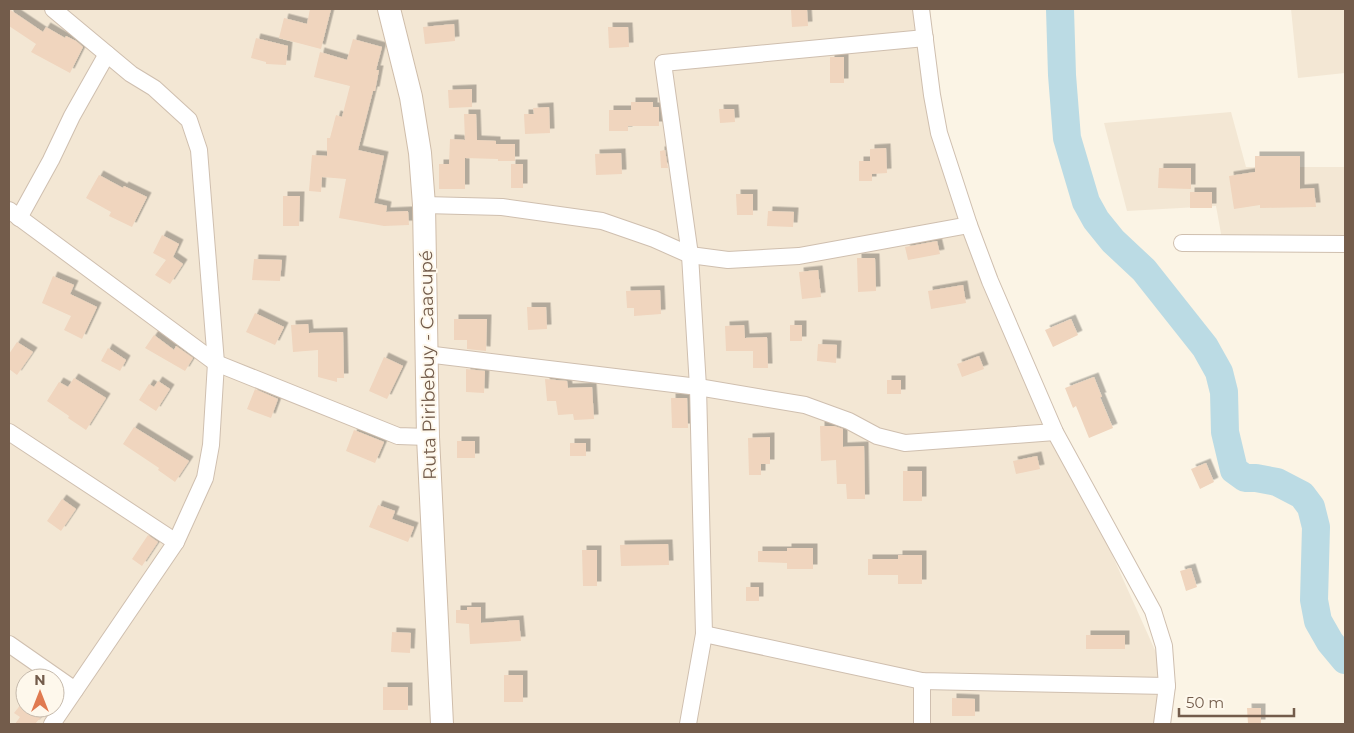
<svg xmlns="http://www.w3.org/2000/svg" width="1354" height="733" font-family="Montserrat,sans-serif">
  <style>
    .residential { fill: #f3e7d4; fill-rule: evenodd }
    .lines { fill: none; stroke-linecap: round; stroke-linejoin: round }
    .river { stroke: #bbdbe4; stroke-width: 28 }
    .building { fill: #f0d5be; filter: url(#shadow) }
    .street-casing { stroke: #cfbfaf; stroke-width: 18 }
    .secondary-casing { stroke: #cfbdaa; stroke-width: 24 }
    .street { stroke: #fff; stroke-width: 16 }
    .secondary { stroke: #fff; stroke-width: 22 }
    .labels { text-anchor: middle; stroke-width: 4; stroke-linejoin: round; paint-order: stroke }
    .street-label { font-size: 18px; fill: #735c4b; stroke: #fef8ec }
  </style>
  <defs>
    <filter id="shadow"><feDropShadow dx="4.5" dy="-4.5" stdDeviation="0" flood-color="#0004"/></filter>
  </defs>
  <rect width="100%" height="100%" fill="#fbf4e5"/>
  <g class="residential">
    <path d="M 9,9 L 930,9 L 942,123 L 983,286 L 1096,519 L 1163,668 L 1156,724 L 9,724 ZM 25,678 L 55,678 L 55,708 L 25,708 Z"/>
    <polygon points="1291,9 1345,9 1345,73 1298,78"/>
    <polygon points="1231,112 1246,167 1345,167 1345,246 1224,250 1216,206 1127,211 1104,123"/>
  </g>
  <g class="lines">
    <polyline class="river" points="1060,9 1062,75 1067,138 1086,202 1096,220 1113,241 1144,270 1205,347 1219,372 1224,392 1225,432 1234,470 1245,478 1256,478 1277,482 1302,495 1311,507 1316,527 1314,600 1318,621 1330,642 1345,660"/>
  </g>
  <g class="building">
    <polygon points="9,9 43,32 46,27 65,38 66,36 76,41 83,47 70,73 31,52 36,44 9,26"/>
    <polygon points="310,9 331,9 321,49 279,38 284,18 307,24"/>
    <polygon points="791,10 807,10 808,26 792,27"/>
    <polygon points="454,24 455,41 425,44 423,27"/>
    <polygon points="608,27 628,27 629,47 609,48"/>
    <polygon points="256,38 288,46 286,65 266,64 266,62 251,58"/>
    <polygon points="353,39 382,47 376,70 379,70 375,91 373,91 358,150 384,156 374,203 387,206 386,212 408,211 409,225 384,226 339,218 346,179 322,177 321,192 309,191 312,155 327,156 327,138 330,138 336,115 342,117 350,86 314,77 320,52 347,60"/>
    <rect x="830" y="57" width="14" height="26"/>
    <polygon points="472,89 472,107 449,108 448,90"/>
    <polygon points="631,102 653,102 653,107 659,107 659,126 628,126 628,131 609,131 609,110 631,110"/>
    <polygon points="549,107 550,133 525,134 524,114 534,114 533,108"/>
    <polygon points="719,109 734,109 735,122 720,123"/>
    <polygon points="464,114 476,114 477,140 496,141 496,144 515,144 515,161 498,161 498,159 465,158 465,189 439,189 439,164 449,164 450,139 465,140"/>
    <polygon points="886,148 887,173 872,174 872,181 859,181 859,161 870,161 870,149"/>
    <polygon points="665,150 668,168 661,168 660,151"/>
    <polygon points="621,153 622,174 596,175 595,154"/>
    <polygon points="1255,156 1300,156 1300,189 1314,188 1316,207 1260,208 1260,205 1234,209 1229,176 1255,172"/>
    <rect x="511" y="164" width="12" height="24"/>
    <polygon points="1159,168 1191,168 1191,189 1158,188"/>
    <polygon points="99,175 123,188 124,186 147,197 132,227 109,216 111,212 86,198"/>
    <rect x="1190" y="192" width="22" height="16"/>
    <polygon points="736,194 753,194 753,215 737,215"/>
    <polygon points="283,196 300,196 299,226 283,226"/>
    <polygon points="768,211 794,212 793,227 767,226"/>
    <polygon points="162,235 179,244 173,257 183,264 170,284 155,275 166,260 153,253"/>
    <polygon points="937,241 940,254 908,260 905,247"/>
    <polygon points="857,258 875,258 876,291 858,292"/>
    <polygon points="254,259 282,260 280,281 252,280"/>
    <polygon points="818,270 821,297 802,299 799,272"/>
    <polygon points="53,276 74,285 70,294 97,307 82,339 64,330 71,316 42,303"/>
    <polygon points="963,285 966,303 931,309 928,291"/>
    <polygon points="660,290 661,314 634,316 634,308 627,308 626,291"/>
    <polygon points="527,307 546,307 547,329 528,330"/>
    <polygon points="255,313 284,327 275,345 246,332"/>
    <polygon points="454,319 487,319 486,351 467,349 467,340 454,340"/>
    <polygon points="1071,319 1078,335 1053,347 1045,330"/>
    <polygon points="308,324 309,333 343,332 344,378 337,378 337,382 318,377 318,350 293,352 291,325"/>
    <polygon points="744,325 745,338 767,337 768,368 753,368 753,351 726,351 725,326"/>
    <rect x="790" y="325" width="12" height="16"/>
    <polygon points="154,335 174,350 176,346 193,358 185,371 145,348"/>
    <polygon points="17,342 33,352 17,375 9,369 9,354"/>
    <polygon points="818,344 837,345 836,363 817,361"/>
    <polygon points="108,348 126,360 120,371 101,361"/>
    <polygon points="979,356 984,369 962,377 957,364"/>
    <polygon points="384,357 403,366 387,399 369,391"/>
    <polygon points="466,369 485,371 484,393 466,392"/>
    <polygon points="1094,377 1102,397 1100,397 1113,428 1089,438 1076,406 1073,408 1065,388"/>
    <polygon points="74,378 106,398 86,430 68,418 69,416 47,401 59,382 68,387"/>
    <polygon points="545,379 567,381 568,388 592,387 594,419 574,420 573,414 558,415 556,401 547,401"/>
    <rect x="887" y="380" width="14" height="14"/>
    <polygon points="158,381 170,389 156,411 139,400 149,384 154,387"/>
    <polygon points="255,389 278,399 271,418 247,409"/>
    <polygon points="671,398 687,398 688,428 672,428"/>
    <polygon points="820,426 834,426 843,429 843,447 864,446 865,499 847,499 846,484 837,484 836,460 821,461"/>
    <polygon points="134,427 189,461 175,482 158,470 159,468 123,444"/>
    <polygon points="354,430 384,442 375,463 346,451"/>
    <polygon points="770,437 770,464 761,464 761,475 749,475 748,438"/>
    <rect x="457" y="441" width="18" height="17"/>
    <rect x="570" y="443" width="16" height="13"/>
    <polygon points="1037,456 1040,469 1016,474 1013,461"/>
    <polygon points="1206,463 1214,482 1200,489 1191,469"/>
    <rect x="903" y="471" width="19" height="30"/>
    <polygon points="62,499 76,509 61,531 47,521"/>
    <polygon points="378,505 395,511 392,519 414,527 408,542 369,527"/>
    <polygon points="148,535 158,542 142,566 132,559"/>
    <polygon points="668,544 669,565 621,566 620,545"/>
    <polygon points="787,548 813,548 813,569 787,569 787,563 758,562 758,551 787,551"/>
    <polygon points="582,550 597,550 597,586 583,586"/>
    <polygon points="898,555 922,555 922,584 898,584 898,575 868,575 868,559 898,559"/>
    <polygon points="1191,568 1197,587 1186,591 1180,571"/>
    <rect x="746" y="587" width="13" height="14"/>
    <polygon points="467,607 481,607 481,623 519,620 521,641 470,644 469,624 456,623 456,610 467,610"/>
    <polygon points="392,632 411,633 410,653 391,652"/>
    <rect x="1086" y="635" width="39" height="14"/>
    <rect x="504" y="675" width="19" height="27"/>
    <rect x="383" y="687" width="25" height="23"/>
    <polygon points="952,698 975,699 975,716 952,716"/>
    <polygon points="22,703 25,706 25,708 28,708 41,717 35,724 15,724 20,717 14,713"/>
    <polygon points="1247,708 1261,708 1261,724 1248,724"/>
  </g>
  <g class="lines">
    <g class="street-casing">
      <g id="street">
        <polyline points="921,9 932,95 939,133 969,225 990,281 1055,432 1153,611 1164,646 1167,686 1162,724"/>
        <polyline points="424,205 502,207 602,221 654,239 690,255 728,260 799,256 969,225"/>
        <polyline points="9,210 216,363 398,436 428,437"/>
        <polyline points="19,218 51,160 72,116 107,54"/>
        <polyline points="1182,243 1345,244"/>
        <polyline points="426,354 698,387 805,405 849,421 877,436 905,443 1055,432"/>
        <polyline points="9,432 176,542"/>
        <polyline points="704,634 922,681 1167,686"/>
        <polyline points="9,644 75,690"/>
        <polyline points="922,681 922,724"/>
        <polyline points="52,724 176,542 205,478 211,445 216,363 199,150 189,120 154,88 131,74 53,9"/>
        <polyline points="688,724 704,634 698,387 690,255 663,63 925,38"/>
      </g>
    </g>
    <g class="secondary-casing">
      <polyline id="secondary" points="389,9 411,97 420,153 424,205 428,437 442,724"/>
    </g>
    <use href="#street" class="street"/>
    <use href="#secondary" class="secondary"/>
  </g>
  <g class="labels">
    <g class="street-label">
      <text transform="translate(428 365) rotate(-91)" y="6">Ruta Piribebuy - Caacupé</text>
    </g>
  </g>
  <rect width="1354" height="733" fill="none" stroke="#735c4b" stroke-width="20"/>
  <g transform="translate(40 693)"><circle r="24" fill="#fef8ec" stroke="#c6baac"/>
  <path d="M0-4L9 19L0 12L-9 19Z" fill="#e07a50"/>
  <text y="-8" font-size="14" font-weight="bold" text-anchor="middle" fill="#735c4b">N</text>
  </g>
  <path d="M1179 708v8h115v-8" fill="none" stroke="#735c4b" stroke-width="2.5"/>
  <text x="1186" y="708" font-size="15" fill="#735c4b" stroke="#fef8ec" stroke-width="4" paint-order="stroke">50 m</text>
</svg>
